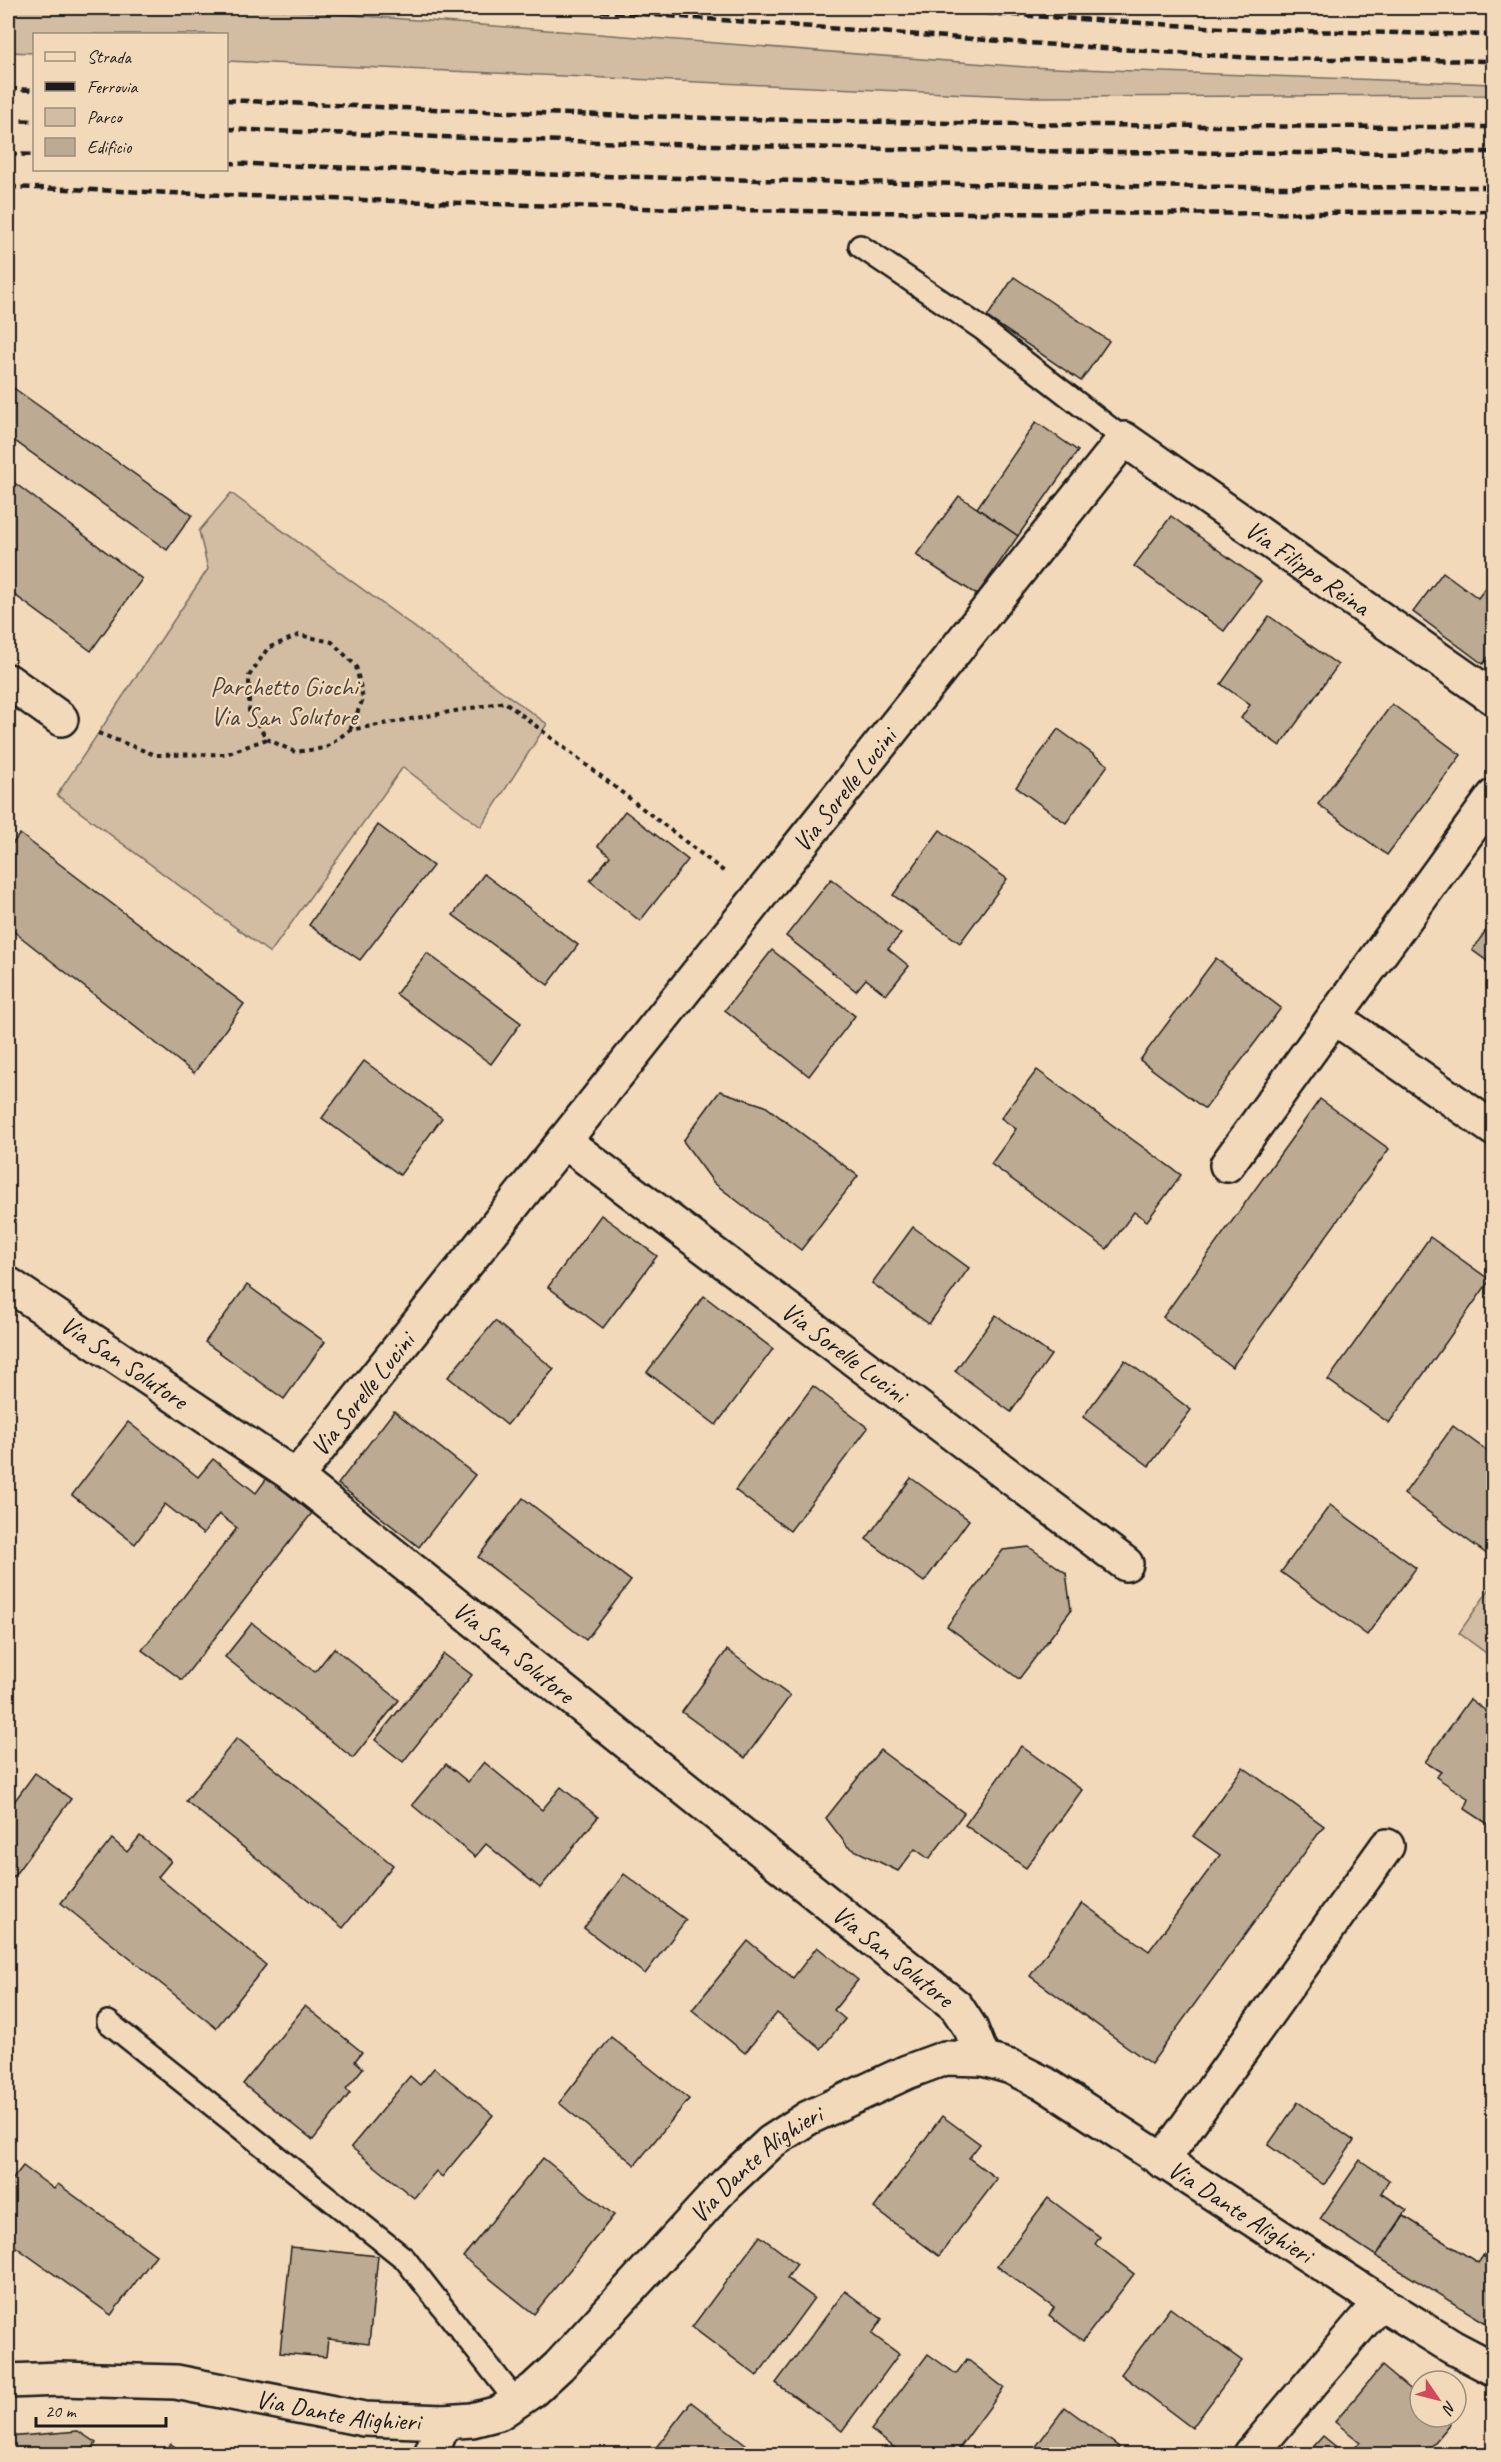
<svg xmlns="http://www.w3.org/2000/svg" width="1501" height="2462" font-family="Caveat,sans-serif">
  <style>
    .green { fill: #d2bda3; stroke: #776c60; stroke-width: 1.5 }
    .building { fill: #bdaa92; stroke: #1c1c1c; stroke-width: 1.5 }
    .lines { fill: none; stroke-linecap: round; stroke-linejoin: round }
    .lane-casing { stroke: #1c1c1c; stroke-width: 26 }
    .street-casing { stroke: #1c1c1c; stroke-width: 38 }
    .path { stroke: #1c1c1c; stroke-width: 4; stroke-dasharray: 4.5 4.5; stroke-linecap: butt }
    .lane { stroke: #f2d9ba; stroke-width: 21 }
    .street { stroke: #f2d9ba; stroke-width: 33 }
    .rail { stroke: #1c1c1c; stroke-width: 4.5; stroke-dasharray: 9 4.5; stroke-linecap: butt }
    .labels { text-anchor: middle; stroke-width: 4.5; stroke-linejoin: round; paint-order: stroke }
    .street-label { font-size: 26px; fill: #1c1c1c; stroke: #f2d9ba }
    .park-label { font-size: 26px; fill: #4a443e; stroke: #f2d9ba }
  </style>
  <rect width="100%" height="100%" fill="#f2d9ba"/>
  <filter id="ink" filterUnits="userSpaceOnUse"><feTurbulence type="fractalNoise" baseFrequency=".0167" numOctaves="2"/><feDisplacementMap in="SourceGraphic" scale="12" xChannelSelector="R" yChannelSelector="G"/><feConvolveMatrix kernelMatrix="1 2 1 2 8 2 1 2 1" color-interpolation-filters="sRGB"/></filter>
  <g filter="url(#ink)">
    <g class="green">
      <polygon points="8,8 260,8 1026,67 1493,84 1493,95 1036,97 227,61 226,34 34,34 34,53 8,52"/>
      <polygon points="231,493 547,724 481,827 403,767 270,953 57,795 208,569 199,531"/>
      <polygon points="1493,1584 1493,1658 1459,1633"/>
    </g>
    <g class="building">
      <polygon points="1014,277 1109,341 1081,381 987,317"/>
      <polygon points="8,384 192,515 167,550 8,436"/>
      <polygon points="1036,422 1078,451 1018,536 977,508"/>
      <polygon points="8,478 142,579 91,651 8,590"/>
      <polygon points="959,496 1018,536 977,595 916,555"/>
      <polygon points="1171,516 1261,581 1224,631 1134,566"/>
      <polygon points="1443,572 1478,598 1494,577 1494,650 1483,664 1413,612"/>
      <polygon points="1269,616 1338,665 1280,746 1241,718 1250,705 1221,684"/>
      <polygon points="1392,704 1461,755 1387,855 1318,804"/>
      <polygon points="1058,729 1108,765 1066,823 1016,787"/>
      <polygon points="625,811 688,860 640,921 590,881 610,856 598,846"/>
      <polygon points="378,825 433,866 360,960 309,925"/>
      <polygon points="940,830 1007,879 960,943 893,895"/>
      <polygon points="20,834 244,1004 194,1073 8,927 8,849"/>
      <polygon points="484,874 578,945 548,985 453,915"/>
      <polygon points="831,879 901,934 888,949 909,966 886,995 866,979 856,991 786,936"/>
      <polygon points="1494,919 1494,966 1472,950"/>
      <polygon points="772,950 855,1016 809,1076 725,1010"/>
      <polygon points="427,953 521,1023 491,1064 396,994"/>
      <polygon points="1216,958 1281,1008 1205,1109 1140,1060"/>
      <polygon points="364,1061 442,1118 400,1175 322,1118"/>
      <polygon points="1037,1070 1181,1175 1147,1221 1134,1212 1107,1249 991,1164 1016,1129 1001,1118"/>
      <polygon points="720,1091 765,1106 858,1176 801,1250 714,1183 683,1141"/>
      <polygon points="1320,1099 1389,1149 1232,1367 1163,1317"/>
      <polygon points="601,1215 657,1256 603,1328 548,1287"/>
      <polygon points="913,1227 969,1268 929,1324 872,1283"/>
      <polygon points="1430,1237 1490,1280 1389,1423 1328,1380"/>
      <polygon points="247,1285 325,1342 284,1399 205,1342"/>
      <polygon points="704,1296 773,1349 716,1425 647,1372"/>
      <polygon points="996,1315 1051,1355 1011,1412 955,1371"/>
      <polygon points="495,1321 554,1369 507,1425 448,1377"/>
      <polygon points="1125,1360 1191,1410 1149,1466 1083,1417"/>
      <polygon points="813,1386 868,1428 790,1531 735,1490"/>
      <polygon points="394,1411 475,1475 419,1547 338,1484"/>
      <polygon points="128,1422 198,1477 213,1459 256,1493 267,1478 312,1513 182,1680 142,1650 237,1528 219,1514 203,1534 165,1504 135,1544 72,1495"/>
      <polygon points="1453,1426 1494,1456 1494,1553 1491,1557 1404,1494"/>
      <polygon points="911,1478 969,1520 924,1582 866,1539"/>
      <polygon points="523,1498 631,1581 586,1640 478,1557"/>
      <polygon points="1330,1505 1416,1568 1367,1635 1281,1572"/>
      <polygon points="1029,1547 1066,1573 1071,1610 1019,1679 947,1626 1003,1550"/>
      <polygon points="252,1623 315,1672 334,1648 399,1700 353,1758 225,1657"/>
      <polygon points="727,1650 790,1696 745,1758 682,1712"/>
      <polygon points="444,1654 472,1675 403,1762 375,1740"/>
      <polygon points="1470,1699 1494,1717 1494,1828 1465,1809 1469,1799 1436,1777 1441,1772 1425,1762"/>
      <polygon points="237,1738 393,1865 343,1928 186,1801"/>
      <polygon points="1021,1746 1082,1790 1026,1868 965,1825"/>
      <polygon points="880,1750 964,1813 929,1859 915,1849 898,1871 848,1847 826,1818"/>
      <polygon points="484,1762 542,1810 561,1787 598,1817 540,1888 486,1844 475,1857 412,1805 446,1764 468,1782"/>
      <polygon points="1243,1767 1324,1826 1151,2064 1030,1976 1082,1903 1149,1951 1220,1855 1193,1836"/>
      <polygon points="35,1773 71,1799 8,1884 8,1810"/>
      <polygon points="140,1836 171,1861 158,1877 266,1965 216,2028 61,1903 112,1839 127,1852"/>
      <polygon points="624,1874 686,1920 645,1974 584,1928"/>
      <polygon points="748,1941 793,1978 817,1947 858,1980 834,2010 845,2019 821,2049 777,2013 745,2053 692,2010"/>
      <polygon points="305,2006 362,2052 355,2061 363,2068 346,2089 350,2093 313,2140 243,2084"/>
      <polygon points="611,2037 689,2099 635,2165 559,2103"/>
      <polygon points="434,2068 493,2115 442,2177 436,2171 414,2198 351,2147 410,2076 420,2085"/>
      <polygon points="1298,2102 1354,2141 1324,2185 1268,2145"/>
      <polygon points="942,2116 980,2144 969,2158 997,2179 939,2256 874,2208"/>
      <polygon points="543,2158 614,2215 534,2314 463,2257"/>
      <polygon points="1360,2160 1389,2180 1381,2193 1407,2210 1376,2256 1320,2219"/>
      <polygon points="23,2166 54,2189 58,2184 156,2255 111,2315 16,2247 8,2259 8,2185"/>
      <polygon points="1048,2198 1100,2237 1095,2244 1134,2274 1083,2341 1049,2315 1054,2308 997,2266"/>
      <polygon points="1404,2216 1478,2263 1483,2256 1494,2262 1494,2328 1376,2256"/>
      <polygon points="760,2236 797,2264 787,2278 814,2298 757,2376 692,2327"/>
      <polygon points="1494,2240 1494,2262 1483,2256"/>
      <polygon points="291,2247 378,2256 369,2344 328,2339 326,2357 280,2353"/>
      <polygon points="845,2291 882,2319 872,2334 899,2354 842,2431 776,2383"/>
      <polygon points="1170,2308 1242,2361 1192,2428 1121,2374"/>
      <polygon points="928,2354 956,2374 967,2359 1004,2388 955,2454 903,2454 871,2430"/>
      <polygon points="1382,2366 1420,2398 1420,2417 1443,2417 1451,2423 1425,2454 1349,2454 1360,2442 1335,2422"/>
      <polygon points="691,2402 756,2452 754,2454 651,2454"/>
      <polygon points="1065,2407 1119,2447 1115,2453 1118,2454 1035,2454 1032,2452"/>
      <polygon points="78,2431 96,2443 89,2454 8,2454 8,2437"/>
      <polygon points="1323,2436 1345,2454 1307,2454"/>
      <polygon points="171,2444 186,2454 163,2454"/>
    </g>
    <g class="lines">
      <g class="lane-casing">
        <g id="lane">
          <polyline points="860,246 981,328 1124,439"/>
          <polyline points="108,2022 405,2259 516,2401"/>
        </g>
      </g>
      <g class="street-casing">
        <g id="street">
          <polyline points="8,681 61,719"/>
          <polyline points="1334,1017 1494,1129"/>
          <path id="s1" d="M 564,1141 L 1126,1564"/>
          <polyline points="1227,1165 1494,796"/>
          <path id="s2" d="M 8,1284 L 296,1477 L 956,2006 L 971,2029 L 983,2059"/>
          <path id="s3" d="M 296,1477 L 1124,439 L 1494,698"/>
          <polyline points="1162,2161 1387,1846"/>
          <path id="s4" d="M 8,2381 L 60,2379 L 176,2382 L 364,2419 L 444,2422 L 472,2420 L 499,2413 L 533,2390 L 559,2366 L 726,2184 L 771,2142 L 808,2118 L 907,2072 L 945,2058 L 983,2059 L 1011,2067 L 1045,2084 L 1380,2302 L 1452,2347 L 1494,2369"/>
          <polyline points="431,2454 444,2422"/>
          <polyline points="1251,2454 1380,2302"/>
        </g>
      </g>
      <g class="path">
        <polyline points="350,730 363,699 356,666 332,642 299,635 268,648 249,676 249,711 267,739 295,752 325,748 350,730 505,702 726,873"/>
        <polyline points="98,733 155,755 226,754 267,739"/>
      </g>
      <use href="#lane" class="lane"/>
      <use href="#street" class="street"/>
      <g class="rail">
        <polyline points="560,8 1027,43 1254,58 1494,61"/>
        <polyline points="904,8 1254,30 1494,35"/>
        <polyline points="8,89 34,90"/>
        <path d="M 226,100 C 648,121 1071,127 1494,127"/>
        <polyline points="8,120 34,121"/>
        <path d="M 226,129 C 649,146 1071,156 1494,152"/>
        <polyline points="8,154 34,155"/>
        <path d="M 226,163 C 649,180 1071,189 1494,187"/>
        <path d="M 8,187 C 159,192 311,199 463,203 C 806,214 1150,216 1494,211"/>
      </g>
    </g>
  </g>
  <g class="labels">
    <g class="street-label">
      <text dy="9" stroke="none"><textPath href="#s3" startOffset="1552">Via Filippo Reina</textPath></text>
      <text dy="9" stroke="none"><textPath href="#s3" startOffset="879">Via Sorelle Lucini</textPath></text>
      <text dy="9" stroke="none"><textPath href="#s1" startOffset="351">Via Sorelle Lucini</textPath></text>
      <text dy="9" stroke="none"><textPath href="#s2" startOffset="140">Via San Solutore</textPath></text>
      <text dy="9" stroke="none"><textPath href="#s3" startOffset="106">Via Sorelle Lucini</textPath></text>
      <text dy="9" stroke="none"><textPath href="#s2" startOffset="626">Via San Solutore</textPath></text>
      <text dy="9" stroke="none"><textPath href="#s2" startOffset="1112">Via San Solutore</textPath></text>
      <text dy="9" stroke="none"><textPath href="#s4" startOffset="855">Via Dante Alighieri</textPath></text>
      <text dy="9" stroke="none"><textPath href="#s4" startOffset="1413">Via Dante Alighieri</textPath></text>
      <text dy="9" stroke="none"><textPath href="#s4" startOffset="333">Via Dante Alighieri</textPath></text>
    </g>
    <g class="park-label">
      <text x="284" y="695">Parchetto Giochi<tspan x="284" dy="30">Via San Solutore</tspan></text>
    </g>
  </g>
  <rect width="1501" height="2462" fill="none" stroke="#f2d9ba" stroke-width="30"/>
  <rect x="15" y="15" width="1471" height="2432" fill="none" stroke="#1c1c1c" stroke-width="2" filter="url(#ink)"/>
  <rect x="33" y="33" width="195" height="138" fill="#f2d9ba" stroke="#9c8d7b" stroke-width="1.5"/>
  <rect x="45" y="52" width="30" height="9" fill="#f2d9ba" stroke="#9c8d7b" stroke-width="1.5"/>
  <text x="87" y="63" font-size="18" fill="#1c1c1c">Strada</text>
  <rect x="45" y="82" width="30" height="9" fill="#1c1c1c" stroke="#9c8d7b" stroke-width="1.5"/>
  <text x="87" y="93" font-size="18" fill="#1c1c1c">Ferrovia</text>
  <rect x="45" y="108" width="30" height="18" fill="#d2bda3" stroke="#9c8d7b" stroke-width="1.5"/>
  <text x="87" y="123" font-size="18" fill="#1c1c1c">Parco</text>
  <rect x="45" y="138" width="30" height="18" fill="#bdaa92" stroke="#9c8d7b" stroke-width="1.5"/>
  <text x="87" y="153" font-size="18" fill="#1c1c1c">Edificio</text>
  <g transform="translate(1438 2399) rotate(125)"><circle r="28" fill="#f2d9ba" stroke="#9c8d7b" stroke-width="1.5"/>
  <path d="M0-4.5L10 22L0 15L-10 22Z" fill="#d1495b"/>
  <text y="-9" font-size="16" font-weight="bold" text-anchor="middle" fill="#1c1c1c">N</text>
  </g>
  <path d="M36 2417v9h130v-9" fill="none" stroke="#1c1c1c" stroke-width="3"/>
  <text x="45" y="2417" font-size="18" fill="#1c1c1c" stroke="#f2d9ba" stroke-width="4.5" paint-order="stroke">20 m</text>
</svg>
